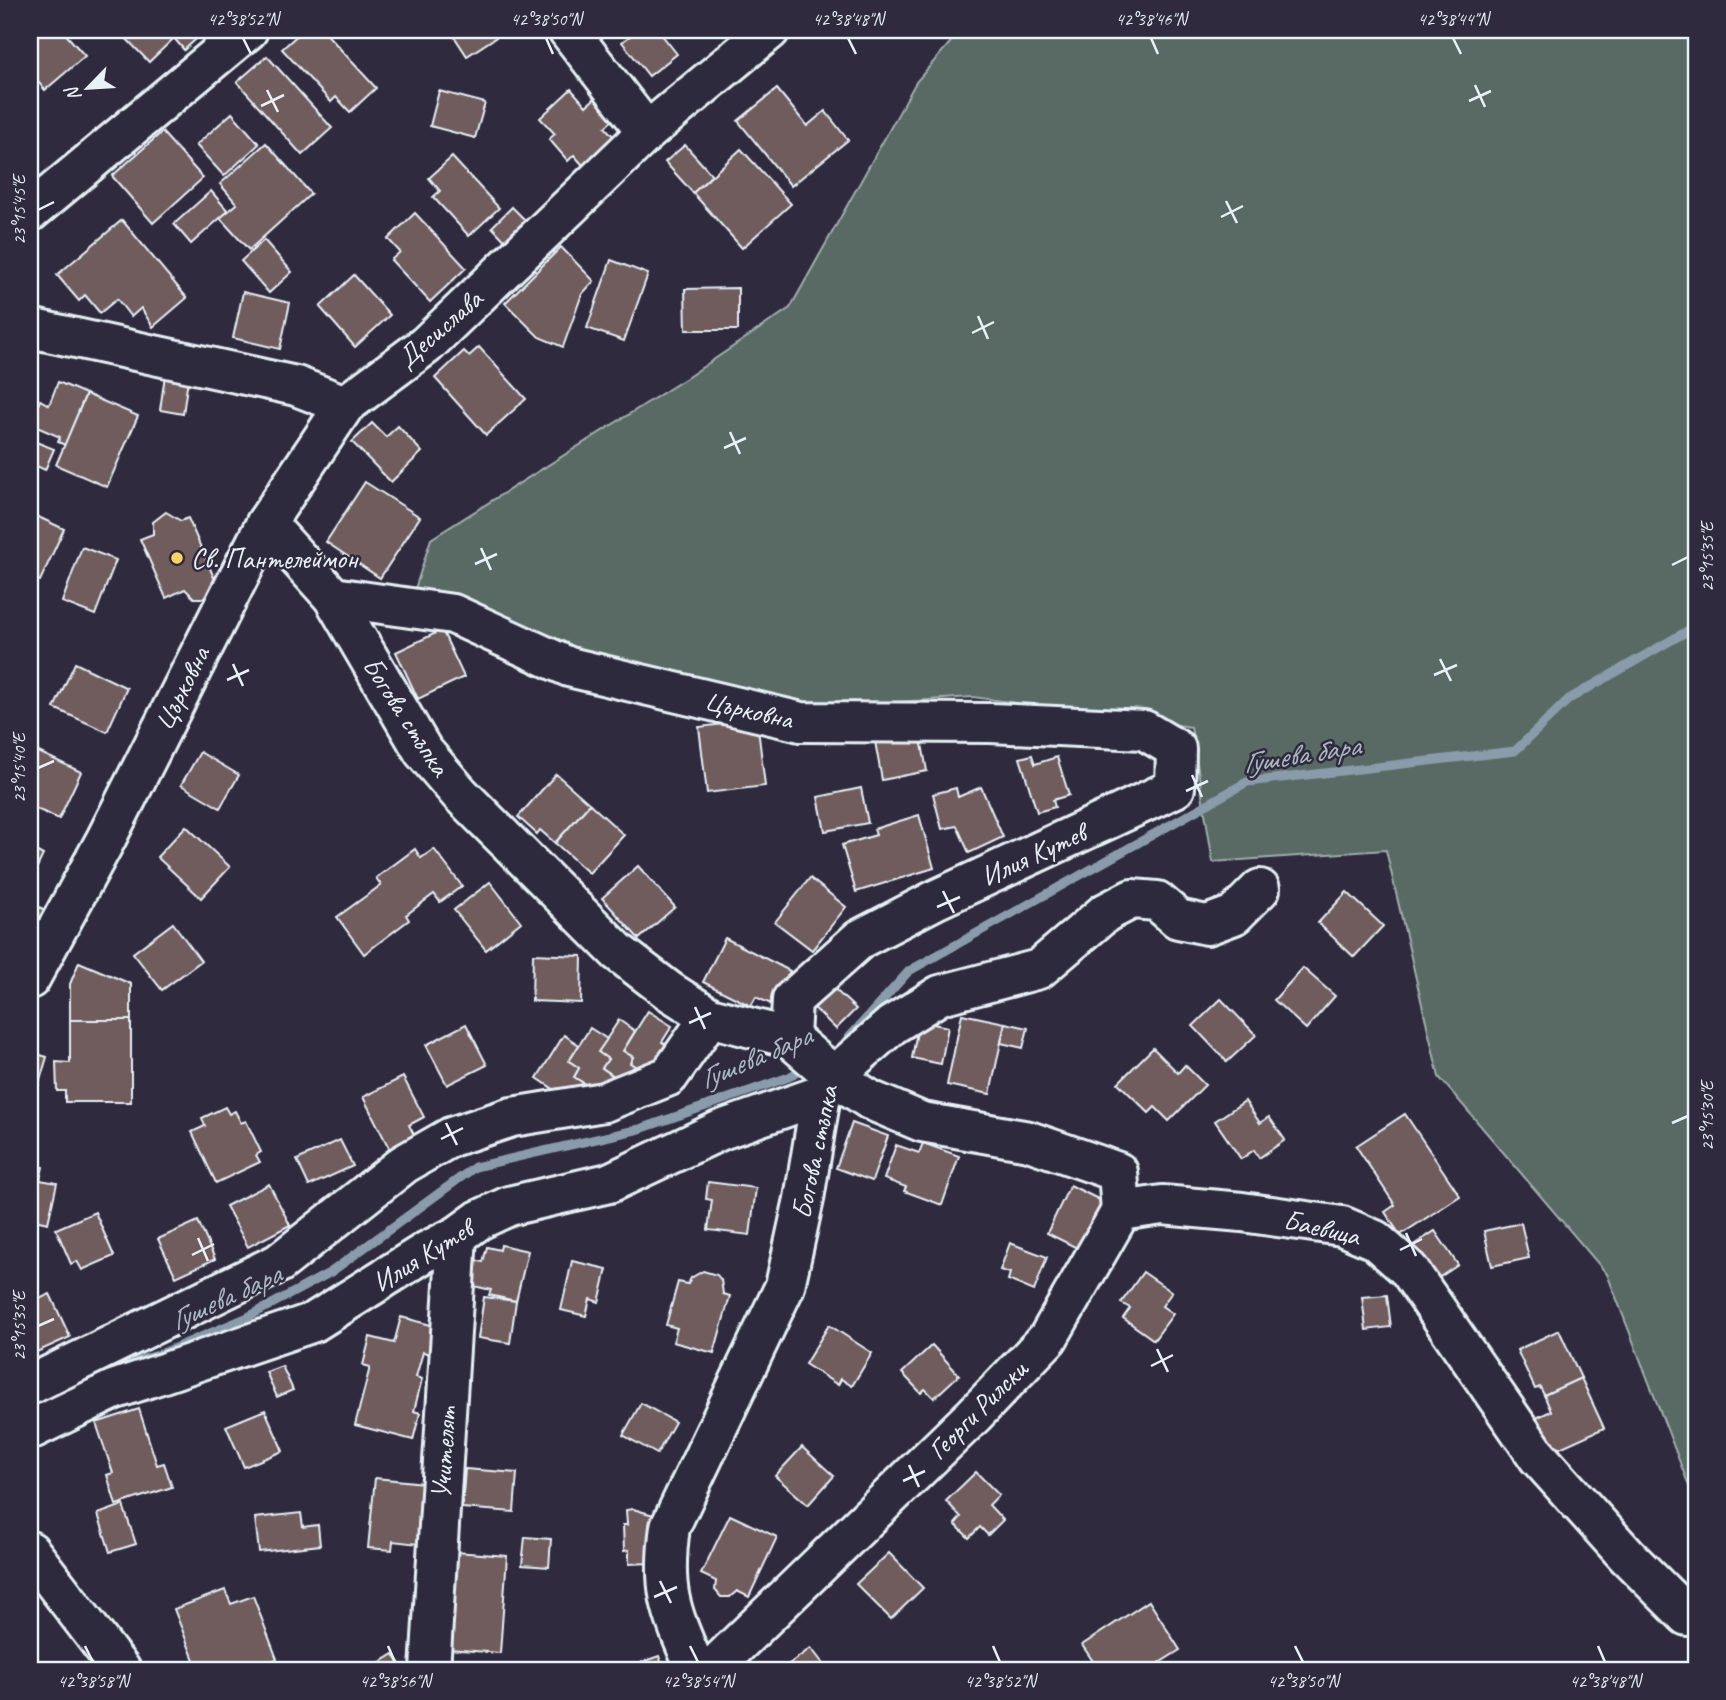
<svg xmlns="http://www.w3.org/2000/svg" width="1726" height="1700" font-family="Caveat,sans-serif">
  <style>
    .green { fill: #596b64; stroke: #a0aeae; stroke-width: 2 }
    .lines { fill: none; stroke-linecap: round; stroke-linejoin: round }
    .stream { stroke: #8a9cab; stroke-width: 9 }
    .building { fill: #6f5c5c; stroke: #e8f1f8; stroke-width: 2 }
    .minor-casing { stroke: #e8f1f8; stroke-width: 44 }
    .minor { stroke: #2f2a3d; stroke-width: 38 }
    .ticks { fill: none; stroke: #e8f1f8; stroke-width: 2.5 }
    .poi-dot { fill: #ffd166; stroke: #2f2a3d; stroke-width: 2.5 }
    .labels { text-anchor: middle; stroke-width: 5; stroke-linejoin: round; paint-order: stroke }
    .street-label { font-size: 28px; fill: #e8f1f8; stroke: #2f2a3d }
    .poi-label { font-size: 28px; fill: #e8f1f8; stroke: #2f2a3d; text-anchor: start }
    .water-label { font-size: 30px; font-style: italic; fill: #aab8c4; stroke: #2f2a3d }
    .neatline { fill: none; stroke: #e8f1f8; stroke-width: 2.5 }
    .ticks-label { font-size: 18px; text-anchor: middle; fill: #e8f1f8 }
  </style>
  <rect width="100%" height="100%" fill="#2f2a3d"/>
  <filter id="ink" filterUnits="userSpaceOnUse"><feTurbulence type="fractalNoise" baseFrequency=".0143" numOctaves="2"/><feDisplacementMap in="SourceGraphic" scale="14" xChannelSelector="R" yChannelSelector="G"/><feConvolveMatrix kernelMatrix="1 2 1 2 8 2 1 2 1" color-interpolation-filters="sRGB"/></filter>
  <g filter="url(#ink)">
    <polygon class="green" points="961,30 1696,30 1696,1504 1607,1274 1439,1077 1386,850 1213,862 1191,727 973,697 823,707 563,652 415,589 431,539 688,377 790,308 916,82"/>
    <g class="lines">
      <g class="stream">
        <polyline points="845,1042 909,971 1247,782 1515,751 1569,699 1696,626"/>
        <polyline points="62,1394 109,1369 158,1355 246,1318 331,1272 475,1167 640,1129 789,1077 807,1066"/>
      </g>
    </g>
    <g class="building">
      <polygon points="32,30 62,30 85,56 45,90 30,73"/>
      <polygon points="118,30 204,30 205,31 184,50 174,38 149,62"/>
      <polygon points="303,30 323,30 376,88 350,112 336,97 331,102 282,49"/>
      <polygon points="450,30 507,30 467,56"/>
      <polygon points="638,30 658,30 677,54 649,76 622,42"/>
      <polygon points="267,56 332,128 302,155 237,82"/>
      <polygon points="571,89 586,106 599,95 617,116 605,127 619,143 588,171 574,155 568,161 549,139 555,134 540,118"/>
      <polygon points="777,89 807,126 825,111 848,140 791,186 738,121"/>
      <polygon points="439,91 485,103 475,138 430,126"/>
      <polygon points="232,113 259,144 224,176 196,145"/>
      <polygon points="162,132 203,178 153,223 112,176"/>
      <polygon points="30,140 39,152 37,160 30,166"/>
      <polygon points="266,143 311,194 249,250 220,218 237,204 220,184"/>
      <polygon points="685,145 712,175 693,193 665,162"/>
      <polygon points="741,149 791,204 742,248 693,193"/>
      <polygon points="452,157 499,208 469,236 433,197 440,191 429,178"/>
      <polygon points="211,191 228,211 191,244 174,224"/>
      <polygon points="512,207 533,228 512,248 492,227"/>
      <polygon points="415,213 466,268 430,302 391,260 400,252 388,239"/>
      <polygon points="122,220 187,298 153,327 141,308 131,317 117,299 100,313 85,295 79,301 57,275"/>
      <polygon points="264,240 292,272 269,293 241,261"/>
      <polygon points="561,247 594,281 582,294 563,347 539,337 505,303"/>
      <polygon points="611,260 648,274 624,341 587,328"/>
      <polygon points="354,275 390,315 355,347 320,307"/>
      <polygon points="738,288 738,330 686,330 685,289"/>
      <polygon points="243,292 290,303 280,349 233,338"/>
      <polygon points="479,347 526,399 486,435 435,378 464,351 469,356"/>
      <polygon points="165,375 188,379 183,414 160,410"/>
      <polygon points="58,382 86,394 65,445 58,442 60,437 30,424 40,400 49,405"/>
      <polygon points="86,394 138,416 107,487 56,465"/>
      <polygon points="372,423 386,437 398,426 422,452 391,482 352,442"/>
      <polygon points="36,442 54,449 45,470 30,463"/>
      <polygon points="365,482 420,517 380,578 326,542"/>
      <polygon points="166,512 181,521 188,518 216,582 207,598 194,598 185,589 166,598 140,539 153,534 153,522"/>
      <polygon points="30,513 64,529 40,581 30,576"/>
      <polygon points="82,547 116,560 95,615 62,602"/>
      <polygon points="442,630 464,677 418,699 396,652"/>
      <polygon points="75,663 127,688 107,732 54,708"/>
      <polygon points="757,720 765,786 707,793 699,727"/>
      <polygon points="919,728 927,771 882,780 874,736"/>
      <polygon points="30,748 81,772 59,819 30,806"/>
      <polygon points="200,752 239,775 220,808 181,785"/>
      <polygon points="1032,755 1035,764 1057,757 1069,795 1053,800 1055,807 1037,812 1020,758"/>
      <polygon points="556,774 590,804 555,843 540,830 537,834 518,817"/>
      <polygon points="981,787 1003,837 969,853 957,826 942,829 933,794 956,788 958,797"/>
      <polygon points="861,788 868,823 825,831 818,797"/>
      <polygon points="590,804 624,835 589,873 555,843"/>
      <polygon points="919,815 934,868 856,892 842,845 876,835 874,829"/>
      <polygon points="186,826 230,867 201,898 157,857"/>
      <polygon points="30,848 43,855 30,882"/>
      <polygon points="415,849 421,858 434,849 462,886 440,902 434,894 406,915 409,920 364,954 337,917 381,885 376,878"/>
      <polygon points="638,866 675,907 639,939 602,898"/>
      <polygon points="810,878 846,907 812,950 775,922"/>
      <polygon points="490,882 521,922 486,950 454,910"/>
      <polygon points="1347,892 1383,926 1354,957 1318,923"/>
      <polygon points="33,904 59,917 50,933 30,922"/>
      <polygon points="173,923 201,961 162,990 133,953"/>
      <polygon points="725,938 790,971 773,1005 756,997 751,1006 703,982"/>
      <polygon points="533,954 582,956 581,1003 532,1001"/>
      <polygon points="79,962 131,984 131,1020 70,1020 70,984"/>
      <polygon points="1303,968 1335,996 1306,1029 1274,1000"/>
      <polygon points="827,982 856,1009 836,1029 808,1002"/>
      <polygon points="1221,999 1256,1035 1227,1062 1193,1026"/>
      <polygon points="648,1011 672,1026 662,1042 673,1049 649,1075 630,1063 633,1057 623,1051"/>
      <polygon points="962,1014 1005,1023 990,1094 947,1085"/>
      <polygon points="70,1020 131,1020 131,1102 65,1102 65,1091 57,1091 56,1062 70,1063"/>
      <polygon points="619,1020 635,1031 623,1051 633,1057 630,1063 639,1069 622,1081 602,1068 608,1059 598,1052"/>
      <polygon points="919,1021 948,1027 941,1064 912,1058"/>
      <polygon points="1005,1023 1028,1028 1023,1048 1001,1043"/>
      <polygon points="466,1024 487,1065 447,1085 426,1045"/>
      <polygon points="590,1028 607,1039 598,1052 608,1059 602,1068 612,1075 602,1089 593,1089 574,1077 579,1068 569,1061"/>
      <polygon points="564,1035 579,1045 569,1061 579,1068 574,1077 588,1086 564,1096 537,1078"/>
      <polygon points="1153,1048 1178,1073 1185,1065 1205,1085 1169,1121 1155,1107 1149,1113 1118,1083"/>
      <polygon points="30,1052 47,1057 38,1087 30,1085"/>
      <polygon points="403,1077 424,1117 409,1125 416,1139 391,1152 363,1097"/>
      <polygon points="1245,1101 1260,1123 1269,1117 1285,1140 1259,1158 1254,1150 1241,1159 1215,1121"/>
      <polygon points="225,1107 229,1114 235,1111 241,1123 246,1121 261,1152 256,1155 260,1162 216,1183 192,1132 205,1126 202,1118"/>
      <polygon points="1405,1114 1460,1196 1400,1235 1385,1212 1395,1205 1356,1146"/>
      <polygon points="852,1123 888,1136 872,1181 836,1168"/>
      <polygon points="340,1140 353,1166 309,1186 297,1160"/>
      <polygon points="923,1143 959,1156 942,1205 904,1191 906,1187 884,1179 896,1145 919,1153"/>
      <polygon points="30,1164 43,1167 40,1180 57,1183 48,1223 30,1219"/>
      <polygon points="708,1182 756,1188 750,1235 708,1230 712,1200 706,1199"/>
      <polygon points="269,1184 290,1225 248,1247 226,1206"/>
      <polygon points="1070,1185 1112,1206 1089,1254 1047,1233"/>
      <polygon points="95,1212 114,1256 82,1270 77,1261 71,1264 56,1229"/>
      <polygon points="198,1221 215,1259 176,1277 158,1239"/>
      <polygon points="1521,1223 1529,1258 1492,1266 1484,1231"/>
      <polygon points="1435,1231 1458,1265 1432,1282 1409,1248"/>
      <polygon points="1010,1243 1047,1257 1034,1291 1008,1280 1010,1273 1000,1270"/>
      <polygon points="501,1245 528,1251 516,1301 489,1295 491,1290 465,1284 471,1259 483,1262 487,1247 500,1250"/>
      <polygon points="572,1261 607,1269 599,1302 590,1299 586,1316 561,1310"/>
      <polygon points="703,1271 717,1275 721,1280 723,1294 730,1296 714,1353 673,1342 677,1328 666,1325 678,1282 688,1284 691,1278"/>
      <polygon points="1143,1272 1172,1292 1162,1306 1173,1314 1154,1340 1123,1318 1130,1308 1121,1303"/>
      <polygon points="50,1294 70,1337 30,1355 30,1303"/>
      <polygon points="1387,1295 1391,1327 1366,1330 1362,1297"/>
      <polygon points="484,1297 516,1301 510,1343 478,1338"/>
      <polygon points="401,1317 446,1329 438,1356 423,1352 416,1377 422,1379 414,1411 420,1413 413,1440 355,1425 370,1367 363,1365 370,1337 394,1343"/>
      <polygon points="829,1325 872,1353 852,1386 841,1379 838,1385 805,1364"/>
      <polygon points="1559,1330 1581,1378 1544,1395 1540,1387 1535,1389 1517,1350"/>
      <polygon points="932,1345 959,1375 934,1398 925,1389 921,1393 902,1373"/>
      <polygon points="282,1366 293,1390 277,1397 266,1372"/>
      <polygon points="1581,1378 1604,1428 1549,1453 1534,1419 1551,1411 1544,1395"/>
      <polygon points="641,1403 675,1422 657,1454 623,1435"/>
      <polygon points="139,1409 157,1465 164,1463 172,1487 116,1505 107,1475 113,1473 96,1423"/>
      <polygon points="265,1410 283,1451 244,1467 226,1426"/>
      <polygon points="802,1447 834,1476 808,1505 775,1476"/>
      <polygon points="465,1469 517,1473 514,1512 462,1508"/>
      <polygon points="976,1472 999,1495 989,1505 1003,1520 988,1535 980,1527 969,1538 955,1524 961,1517 946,1501"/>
      <polygon points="375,1478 424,1483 418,1544 393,1541 392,1550 368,1548"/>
      <polygon points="123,1505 136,1544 110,1552 98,1514"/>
      <polygon points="633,1509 667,1519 651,1563 629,1564 629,1550 624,1551 623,1525 627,1525 626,1510"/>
      <polygon points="301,1513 303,1527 318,1525 320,1545 259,1552 255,1518"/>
      <polygon points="730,1515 777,1537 749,1597 737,1591 730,1597 721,1597 715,1590 716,1581 701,1574"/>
      <polygon points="525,1537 551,1539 549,1567 522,1565"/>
      <polygon points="455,1552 507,1556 500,1653 448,1649"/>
      <polygon points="889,1553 923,1588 891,1619 856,1584"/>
      <polygon points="225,1590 231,1604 253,1596 277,1659 247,1670 198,1670 174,1609"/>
      <polygon points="1149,1601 1180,1650 1148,1670 1099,1670 1082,1645"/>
      <polygon points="811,1648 828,1670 781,1670"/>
      <polygon points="394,1654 403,1670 368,1670"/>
      <polygon points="659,1656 664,1670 619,1670"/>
    </g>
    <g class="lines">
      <g class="minor-casing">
        <g id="minor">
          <polyline points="568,30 647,132"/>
          <polyline points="30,212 248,30"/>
          <polyline points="30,328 296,386 345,405"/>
          <polyline points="266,523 333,597 423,751 460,794 618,952 669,991 710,1017 790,1038 834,1076 870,1100 922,1122 1029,1141 1118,1172 1121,1211 1162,1205 1242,1212 1342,1226 1375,1240 1409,1270 1538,1457 1627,1556 1687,1616"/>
          <polyline points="333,597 453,614 569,667 801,722 990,723 1144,730 1176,749 1175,788 937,899 860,939 792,1000 790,1038"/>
          <polyline points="30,979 106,839 266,523 345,405 426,345 647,132 770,30"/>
          <polyline points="30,1385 279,1263 404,1164 451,1137 512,1117 604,1102 669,1076 710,1017"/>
          <polyline points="30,1430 113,1390 314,1322 427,1251 457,1236 479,1220 509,1206 609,1183 721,1130 821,1095"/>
          <polyline points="30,1551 121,1670"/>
          <polyline points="430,1670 457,1236"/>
          <path d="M 696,1670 C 671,1611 661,1592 670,1527 L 785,1286 L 804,1199 L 821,1095 L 834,1076 L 892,1025 L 940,995 L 1039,969 L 1105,913 L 1132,899 L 1157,901 L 1178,919 L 1207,925 L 1234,915 L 1260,889"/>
          <polyline points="711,1670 974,1415 1048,1338 1121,1211"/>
        </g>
      </g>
      <use href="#minor" class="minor"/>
    </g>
  </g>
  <path class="ticks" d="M 243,38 L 251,54M 546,38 L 553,54M 848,38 L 856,54M 1151,38 L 1158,54M 1453,38 L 1461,54M 1475,85 L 1485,107M 267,90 L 278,112M 1469,101 L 1491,91M 261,106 L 284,95M 1226,201 L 1237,223M 38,210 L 54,202M 1221,217 L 1243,206M 978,316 L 988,339M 972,333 L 994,322M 730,432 L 740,454M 724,448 L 746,438M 481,548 L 491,570M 475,564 L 497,554M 1672,565 L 1688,557M 1440,659 L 1451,681M 233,664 L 243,686M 1434,675 L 1457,665M 227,680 L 249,670M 38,768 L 54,761M 1192,775 L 1202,797M 1186,791 L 1208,781M 943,891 L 954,913M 937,907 L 960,897M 695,1007 L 705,1029M 689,1023 L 711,1013M 446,1123 L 457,1145M 1672,1123 L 1688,1116M 441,1139 L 463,1128M 1406,1233 L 1416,1256M 198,1238 L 208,1261M 1400,1250 L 1422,1239M 192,1255 L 214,1244M 38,1326 L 54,1319M 1157,1349 L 1168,1372M 1151,1366 L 1173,1355M 909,1465 L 919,1487M 903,1481 L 925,1471M 660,1581 L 671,1603M 654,1597 L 677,1587M 85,1646 L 93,1662M 388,1646 L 395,1662M 690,1646 L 698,1662M 993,1646 L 1000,1662M 1295,1646 L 1303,1662M 1598,1646 L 1605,1662"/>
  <circle class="poi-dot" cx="177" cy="558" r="7"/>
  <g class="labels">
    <g class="street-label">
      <text transform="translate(439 328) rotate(-41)" y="10">Десислава</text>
      <text transform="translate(181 688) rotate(-63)" y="10">Църковна</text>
      <text transform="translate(749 709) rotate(13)" y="10">Църковна</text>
      <text transform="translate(407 716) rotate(57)" y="10">Богова стъпка</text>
      <text transform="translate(1033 854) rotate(-25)" y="10">Илия Кутев</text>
      <text transform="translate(814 1152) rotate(-78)" y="10">Богова стъпка</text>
      <text transform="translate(1322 1227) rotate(13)" y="10">Баевица</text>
      <text transform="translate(422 1255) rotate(-32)" y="10">Илия Кутев</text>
      <text transform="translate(977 1409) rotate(-45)" y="10">Георги Рилски</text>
      <text transform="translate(443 1453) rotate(-86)" y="10">Учителят</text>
    </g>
    <g class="poi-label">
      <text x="191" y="568">Св. Пантелеймон</text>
    </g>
    <g class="water-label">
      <text transform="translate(1301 754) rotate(-9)" y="10">Гушева бара</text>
      <text transform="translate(755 1057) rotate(-23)" y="10">Гушева бара</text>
      <text transform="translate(225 1297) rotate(-25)" y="10">Гушева бара</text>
    </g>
  </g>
  <rect width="1726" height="1700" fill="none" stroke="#2f2a3d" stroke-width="77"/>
  <g transform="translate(88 88) rotate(245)" stroke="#2f2a3d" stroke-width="5" paint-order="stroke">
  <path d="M0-5L12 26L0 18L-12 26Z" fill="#e8f1f8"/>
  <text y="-10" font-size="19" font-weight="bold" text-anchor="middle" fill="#e8f1f8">N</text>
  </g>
  <rect x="38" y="38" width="1650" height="1624" class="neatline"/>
  <g class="ticks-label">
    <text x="243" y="25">42°38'52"N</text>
    <text x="546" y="25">42°38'50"N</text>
    <text x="848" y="25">42°38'48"N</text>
    <text x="1151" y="25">42°38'46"N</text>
    <text x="1453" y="25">42°38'44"N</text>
    <text transform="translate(19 210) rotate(-90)" y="6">23°15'45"E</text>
    <text transform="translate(1707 557) rotate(-90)" y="6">23°15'35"E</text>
    <text transform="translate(19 768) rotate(-90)" y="6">23°15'40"E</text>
    <text transform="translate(1707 1116) rotate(-90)" y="6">23°15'30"E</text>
    <text transform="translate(19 1326) rotate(-90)" y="6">23°15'35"E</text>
    <text x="93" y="1687">42°38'58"N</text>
    <text x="395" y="1687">42°38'56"N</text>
    <text x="698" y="1687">42°38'54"N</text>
    <text x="1000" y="1687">42°38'52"N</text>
    <text x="1303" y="1687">42°38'50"N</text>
    <text x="1605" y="1687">42°38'48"N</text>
  </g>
</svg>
